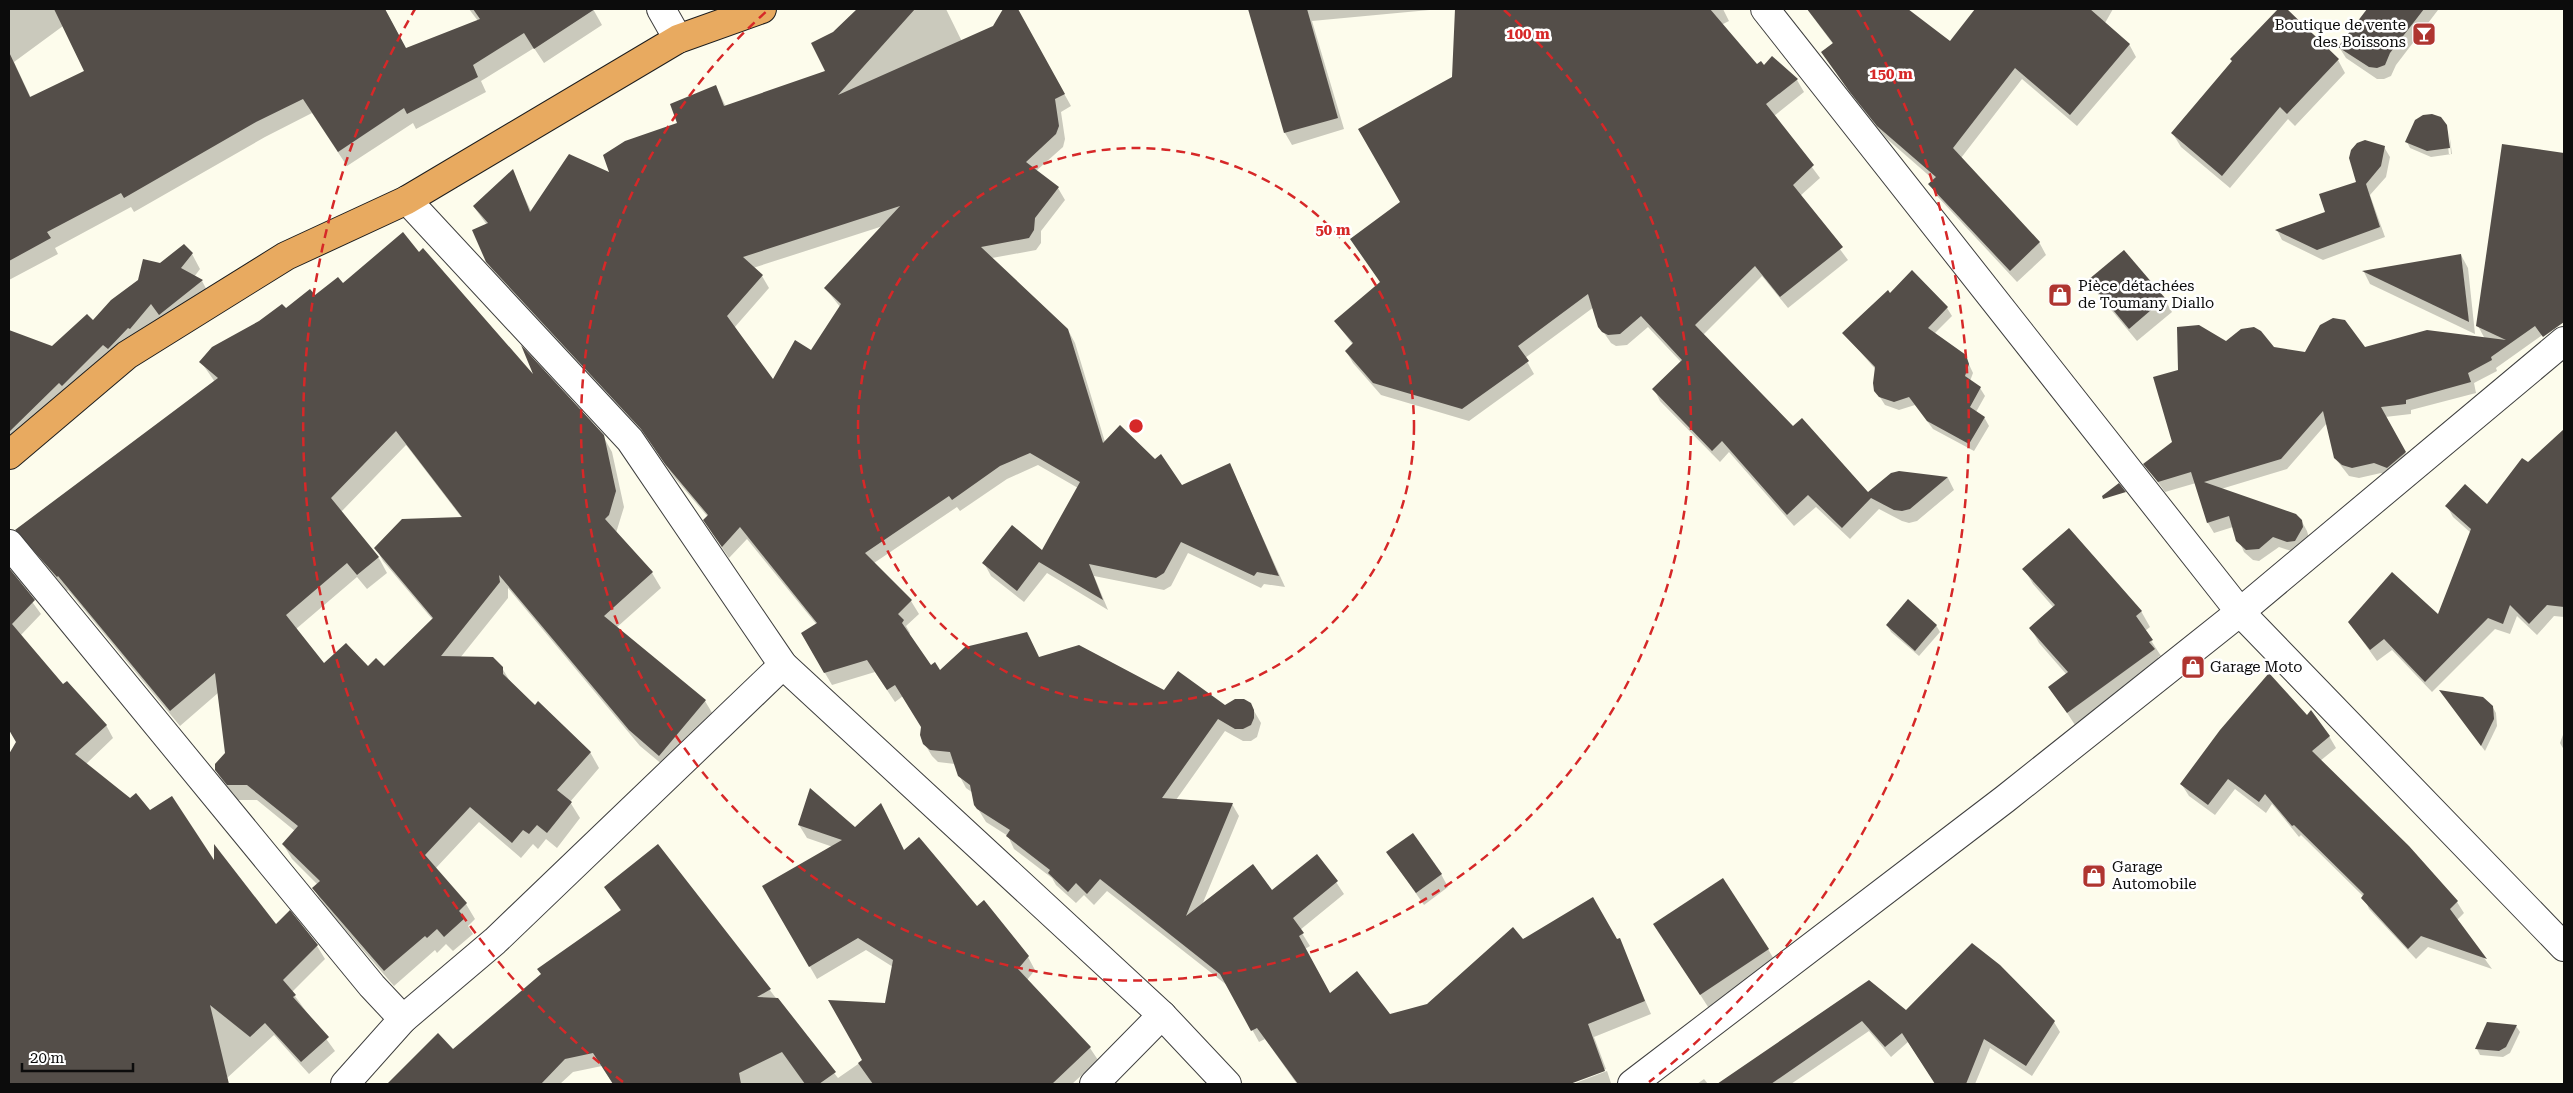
<svg xmlns="http://www.w3.org/2000/svg" width="2573" height="1093" font-family="'Roboto Serif',serif">
  <style>
    .shadow { fill: #0003; fill-rule: evenodd }
    .building { fill: #544e49; fill-rule: evenodd }
    .lines { fill: none; stroke-linecap: round; stroke-linejoin: round }
    .street-casing { stroke: #3f3f3f; stroke-width: 30 }
    .highway-casing { stroke: #1d1d1d; stroke-width: 30 }
    .street { stroke: #fff; stroke-width: 28 }
    .highway { stroke: #e8aa60; stroke-width: 28 }
    .ring { fill: none; stroke: #d62828; stroke-width: 2.5; stroke-dasharray: 9 6 }
    .labels { text-anchor: middle; stroke-width: 5; stroke-linejoin: round; paint-order: stroke }
    .poi-label { font-size: 15px; fill: #0c0c0c; stroke: #fff; text-anchor: start }
    .centre { fill: #d62828; stroke: #fff; stroke-width: 2.5 }
    .ring-label { font-size: 15px; text-anchor: middle; font-weight: bold; fill: #d62828; stroke: #fff; stroke-width: 5; stroke-linejoin: round; paint-order: stroke }
  </style>
  <rect width="100%" height="100%" fill="#fdfcec"/>
  <g class="shadow">
    <path d="M 9,9 L 385,9 L 406,49 L 478,21 L 469,9 L 593,9 L 602,25 L 544,63 L 534,48 L 481,81 L 486,92 L 416,129 L 413,123 L 347,166 L 312,113 L 265,137 L 134,212 L 131,207 L 55,248 L 58,254 L 9,280 ZM 63,26 L 85,72 L 31,98 L 14,62 Z"/>
    <path d="M 886,9 L 894,9 L 897,12 L 899,9 L 946,9 L 974,66 L 1004,9 L 1017,9 L 1071,106 L 1061,112 L 1065,139 L 1063,147 L 1036,171 L 1058,188 L 1065,200 L 1041,231 L 1041,243 L 1036,250 L 992,258 L 1068,330 L 1075,343 L 1105,442 L 1182,487 L 1230,465 L 1285,587 L 1264,584 L 1261,588 L 1188,553 L 1171,586 L 1164,590 L 1094,576 L 1108,610 L 1047,573 L 1024,602 L 991,576 L 984,563 L 1043,551 L 1078,488 L 1038,465 L 1007,479 L 960,511 L 957,507 L 874,563 L 911,601 L 919,614 L 906,626 L 910,633 L 909,635 L 931,666 L 940,672 L 1040,658 L 1225,706 L 1250,704 L 1261,723 L 1257,737 L 1251,741 L 1243,741 L 1225,731 L 1176,800 L 1232,804 L 1239,816 L 1202,905 L 1336,882 L 1344,894 L 1300,930 L 1310,946 L 1305,949 L 1330,994 L 1389,1016 L 1428,1005 L 1523,940 L 1619,940 L 1651,1014 L 1594,1037 L 1606,1069 L 1573,1082 L 1573,1084 L 1297,1084 L 1265,1039 L 1259,1042 L 1228,986 L 1107,891 L 1094,905 L 1084,895 L 1076,903 L 1056,885 L 1052,878 L 1014,849 L 1008,836 L 986,822 L 975,804 L 973,793 L 966,788 L 959,775 L 955,764 L 938,762 L 932,756 L 924,743 L 923,727 L 903,696 L 895,702 L 875,672 L 832,685 L 802,634 L 817,625 L 747,539 L 729,558 L 712,533 L 708,517 L 674,477 L 650,442 L 494,274 L 487,261 L 487,225 L 474,207 L 512,171 L 532,213 L 611,174 L 679,124 L 716,86 L 726,107 L 827,71 L 825,67 ZM 883,226 L 825,288 L 841,308 L 812,352 L 773,381 L 734,328 L 769,288 L 762,276 L 753,268 Z"/>
    <polygon points="1249,9 1440,9 1312,21 1344,129 1292,145 1285,133"/>
    <polygon points="1456,9 1723,9 1729,21 1721,25 1757,66 1764,67 1772,57 1797,80 1804,92 1774,116 1820,178 1800,196 1848,260 1788,308 1762,276 1703,335 1793,428 1868,494 1899,472 1948,478 1954,490 1917,521 1909,523 1902,521 1879,509 1850,539 1816,507 1794,526 1729,452 1720,462 1660,401 1654,389 1681,362 1648,327 1627,345 1616,346 1611,343 1600,327 1594,307 1525,358 1534,374 1469,421 1381,395 1353,363 1346,351 1353,345 1336,322 1381,283 1352,239 1401,203 1454,77"/>
    <polygon points="1807,9 1906,9 1951,42 1977,9 2113,9 2105,23 2129,44 2136,57 2077,126 2022,79 1961,158 2039,242 2046,255 2017,282 1937,196 1930,184 1934,180 1886,138 1858,103 1822,52 1833,44"/>
    <polygon points="2279,9 2285,9 2338,60 2345,73 2295,126 2288,119 2230,188 2181,147 2173,134 2233,62 2232,59"/>
    <polygon points="2369,9 2438,10 2396,65 2391,76 2384,79 2377,79 2346,58 2339,47"/>
    <polygon points="2446,125 2449,155 2451,154 2449,131 2452,154 2431,157 2410,148 2407,142"/>
    <polygon points="2384,147 2390,157 2386,177 2370,195 2385,237 2323,260 2282,240 2277,230 2326,213 2357,183"/>
    <polygon points="2563,154 2564,296 2549,307 2559,323 2496,368 2497,371 2474,383 2476,393 2411,410 2411,414 2385,417 2411,463 2394,478 2381,473 2359,478 2349,476 2335,458 2327,423 2287,469 2221,489 2301,520 2307,531 2309,538 2294,552 2279,547 2259,561 2253,560 2244,552 2233,527 2214,533 2208,523 2196,483 2165,492 2145,464 2173,443 2179,371 2226,343 2306,353 2485,339 2478,326"/>
    <polygon points="192,254 200,269 194,277 202,281 210,296 168,329 160,318 139,343 9,452 9,331 52,347 93,321 160,264"/>
    <path d="M 419,254 L 536,380 L 603,436 L 612,452 L 624,507 L 616,533 L 652,573 L 661,588 L 616,628 L 705,701 L 714,716 L 669,770 L 640,746 L 508,588 L 508,598 L 460,658 L 502,668 L 511,683 L 535,707 L 590,752 L 599,768 L 570,802 L 580,818 L 557,848 L 546,839 L 538,849 L 533,844 L 521,858 L 479,822 L 435,869 L 466,904 L 475,919 L 468,926 L 473,934 L 453,951 L 446,944 L 437,953 L 435,950 L 394,986 L 323,904 L 314,889 L 318,885 L 292,859 L 283,844 L 295,831 L 257,800 L 237,800 L 225,786 L 216,770 L 226,754 L 218,693 L 180,726 L 68,590 L 66,592 L 28,547 L 20,532 L 215,382 L 201,362 L 286,310 ZM 406,445 L 462,518 L 376,548 L 383,561 L 433,620 L 384,668 L 324,664 L 296,629 L 357,577 L 367,589 L 387,573 L 380,560 L 341,512 Z"/>
    <polygon points="2461,255 2468,268 2475,334 2370,284 2364,272"/>
    <polygon points="1912,272 1947,308 1952,316 1934,334 1965,356 1973,373 1970,381 1980,388 1985,396 1976,412 1984,417 1989,426 1974,451 1933,429 1915,405 1899,410 1885,405 1876,391 1876,370 1844,333 1890,294"/>
    <polygon points="2090,281 2164,298 2172,312 2137,341 2098,294"/>
    <polygon points="2564,431 2564,617 2554,616 2537,635 2517,616 2510,634 2495,629 2432,692 2392,650 2377,661 2349,622 2438,616 2471,533 2453,517 2447,506 2487,506"/>
    <polygon points="2024,569 2141,611 2150,627 2145,631 2161,656 2158,657 2163,665 2077,728 2050,687 2067,675 2039,643 2031,628 2054,608 2033,584"/>
    <polygon points="9,570 41,614 20,636 63,686 106,725 113,738 86,764 215,864 276,926 317,946 325,959 292,992 335,1051 309,1074 274,1035 227,1078 221,1072 221,1084 9,1084 9,837 43,813 9,794 9,756 17,742 9,727"/>
    <polygon points="1887,625 1936,625 1940,632 1919,656 1891,632"/>
    <polygon points="2441,692 2492,706 2496,713 2497,726 2485,751"/>
    <polygon points="2307,717 2329,736 2336,748 2320,761 2457,902 2464,913 2457,920 2492,969 2428,947 2416,959 2369,909 2364,897 2301,835 2299,837 2272,804 2266,813 2235,789 2215,815 2189,796 2182,785"/>
    <polygon points="2564,732 2564,750 2560,743"/>
    <polygon points="881,805 904,851 977,908 1028,957 1035,970 1027,980 1090,1048 1098,1060 1072,1084 613,1084 602,1066 573,1072 560,1084 389,1084 402,1070 453,1051 621,911 605,887 658,846 838,1078 864,1060 886,1005 893,967 866,950 817,979 764,887 833,847 807,838 799,825 855,828"/>
    <polygon points="1388,853 1441,874 1448,887 1424,905"/>
    <polygon points="1655,925 1768,949 1779,968 1712,1013"/>
    <polygon points="1869,982 1906,1012 2054,1022 2060,1032 2032,1076 1990,1048 1975,1084 1936,1084 1908,1042 1891,1057 1869,1031 1791,1084 1720,1084"/>
    <polygon points="2516,1026 2520,1032 2510,1053 2503,1057 2480,1055 2477,1049"/>
    <polygon points="1607,1071 1611,1083 1608,1084 1573,1084"/>
    <polygon points="1704,1079 1708,1084 1697,1084"/>
  </g>
  <g class="building">
    <polygon points="54,9 385,9 406,48 480,19 473,9 595,9 534,49 524,33 473,65 478,77 407,114 404,108 338,152 303,99 256,122 124,198 121,193 47,232 51,238 9,261 9,52 30,97 84,71"/>
    <path d="M 857,9 L 915,9 L 838,95 L 993,26 L 1003,9 L 1018,9 L 1065,94 L 1055,99 L 1059,126 L 1056,134 L 1026,162 L 1059,187 L 1035,218 L 1034,230 L 1029,238 L 981,247 L 1068,329 L 1103,443 L 1120,425 L 1155,459 L 1161,454 L 1182,485 L 1230,463 L 1279,576 L 1257,572 L 1254,576 L 1181,542 L 1164,573 L 1156,578 L 1089,564 L 1103,600 L 1039,562 L 1017,591 L 982,563 L 1012,525 L 1042,550 L 1080,482 L 1030,453 L 1000,466 L 952,500 L 949,496 L 865,553 L 912,600 L 898,614 L 904,620 L 902,623 L 931,665 L 935,662 L 940,670 L 965,647 L 1027,632 L 1039,657 L 1079,645 L 1164,690 L 1178,671 L 1225,705 L 1235,699 L 1244,699 L 1251,703 L 1254,710 L 1254,718 L 1251,725 L 1243,729 L 1235,729 L 1218,719 L 1162,798 L 1233,803 L 1186,916 L 1253,864 L 1272,890 L 1317,854 L 1338,881 L 1293,918 L 1304,933 L 1299,936 L 1330,993 L 1357,971 L 1390,1014 L 1427,1004 L 1513,927 L 1523,939 L 1593,897 L 1617,939 L 1620,938 L 1645,1001 L 1588,1024 L 1605,1071 L 1570,1084 L 1298,1084 L 1257,1028 L 1251,1031 L 1220,974 L 1100,879 L 1087,894 L 1076,883 L 1068,892 L 1048,873 L 1050,870 L 1006,836 L 1010,830 L 977,809 L 974,805 L 970,785 L 958,776 L 950,752 L 930,750 L 923,744 L 920,735 L 921,727 L 895,685 L 887,690 L 867,660 L 824,673 L 801,633 L 817,623 L 740,527 L 722,547 L 703,520 L 708,515 L 665,464 L 641,429 L 486,262 L 472,230 L 488,223 L 473,206 L 513,169 L 530,212 L 569,154 L 609,172 L 603,155 L 625,141 L 677,123 L 670,104 L 716,85 L 724,106 L 825,71 L 811,43 L 833,32 ZM 900,206 L 824,288 L 841,304 L 811,350 L 795,340 L 773,379 L 727,316 L 763,275 L 743,257 Z"/>
    <polygon points="1248,9 1307,9 1338,118 1284,133"/>
    <polygon points="1455,9 1710,9 1757,64 1761,61 1764,65 1772,56 1798,79 1766,104 1814,165 1793,185 1843,247 1780,297 1755,266 1695,325 1793,426 1802,418 1868,492 1891,473 1899,471 1948,477 1910,509 1902,511 1894,510 1871,498 1842,528 1808,495 1787,515 1722,441 1712,451 1652,389 1682,360 1641,316 1620,334 1608,335 1602,332 1598,327 1588,294 1518,346 1529,361 1462,409 1373,383 1345,351 1353,343 1334,321 1380,282 1350,239 1400,202 1358,129 1452,77"/>
    <polygon points="1807,9 1908,9 1950,41 1975,9 2090,9 2130,44 2070,115 2015,68 1953,148 2040,242 2010,271 1928,184 1936,177 1877,126 1849,91 1821,52 1833,43"/>
    <polygon points="2278,9 2287,9 2339,59 2287,114 2280,107 2222,176 2171,133 2232,61 2230,59"/>
    <polygon points="2367,9 2424,9 2390,53 2385,65 2377,68 2369,67 2338,47"/>
    <polygon points="2432,114 2441,117 2447,125 2450,148 2427,151 2405,142 2415,120 2423,115"/>
    <polygon points="2365,140 2385,146 2381,166 2366,184 2380,227 2317,250 2275,230 2325,212 2319,194 2356,182 2349,158 2351,150 2357,143"/>
    <polygon points="2502,144 2564,153 2564,322 2543,337 2535,326 2491,357 2492,360 2468,373 2471,382 2406,400 2406,404 2381,407 2406,452 2387,468 2374,463 2352,468 2342,465 2334,458 2323,411 2281,459 2204,482 2296,514 2302,520 2303,527 2295,541 2287,542 2273,537 2259,549 2246,550 2236,541 2229,516 2207,523 2191,472 2158,482 2143,464 2172,442 2153,377 2178,370 2177,327 2199,325 2226,341 2241,329 2254,327 2261,331 2274,347 2305,352 2320,325 2333,318 2345,320 2365,347 2427,330 2506,340 2476,326"/>
    <path d="M 403,232 L 419,252 L 423,248 L 533,374 L 521,345 L 604,435 L 616,491 L 609,515 L 605,519 L 653,572 L 604,616 L 706,700 L 659,756 L 629,730 L 499,575 L 500,582 L 441,656 L 493,657 L 503,667 L 503,674 L 535,705 L 538,701 L 591,752 L 557,790 L 572,802 L 547,833 L 537,825 L 529,834 L 523,830 L 512,843 L 470,807 L 425,855 L 467,903 L 459,911 L 465,918 L 444,937 L 437,929 L 427,938 L 425,936 L 384,971 L 312,888 L 320,881 L 282,844 L 298,826 L 247,785 L 227,785 L 215,770 L 215,764 L 225,753 L 215,673 L 170,711 L 58,576 L 57,577 L 15,530 L 218,378 L 199,362 L 212,347 L 259,321 L 282,304 L 286,308 L 310,289 L 315,295 L 338,277 L 343,283 ZM 396,431 L 462,517 L 402,519 L 374,548 L 433,618 L 384,666 L 376,658 L 368,666 L 346,643 L 324,663 L 286,615 L 347,563 L 357,575 L 379,557 L 331,498 Z"/>
    <polygon points="184,244 193,253 181,268 203,280 159,315 151,304 130,329 128,328 108,349 103,345 62,386 59,383 9,432 9,330 52,346 87,314 93,320 111,300 138,280 143,259 160,263"/>
    <polygon points="2124,250 2165,298 2129,329 2088,280"/>
    <polygon points="2461,254 2469,322 2362,271"/>
    <polygon points="1912,270 1948,307 1928,328 1966,355 1969,364 1965,376 1981,387 1970,407 1985,417 1969,444 1927,421 1909,397 1894,402 1879,397 1874,391 1873,383 1875,367 1842,333 1888,290 1890,293"/>
    <polygon points="2564,429 2564,607 2547,605 2529,624 2510,605 2503,624 2488,618 2425,682 2384,639 2370,650 2348,622 2392,572 2438,614 2471,529 2445,506 2465,484 2487,504 2522,458 2528,462"/>
    <polygon points="2119,483 2126,492 2103,499 2102,496"/>
    <polygon points="2069,528 2142,611 2136,616 2153,640 2149,642 2155,649 2067,713 2048,687 2068,672 2029,628 2055,605 2022,569"/>
    <polygon points="9,568 35,600 12,624 63,684 67,681 107,725 75,754 130,798 136,793 150,810 172,796 214,860 214,844 276,924 290,910 318,945 283,980 296,995 293,997 329,1037 301,1062 265,1023 250,1037 210,1005 229,1084 9,1084 9,754 16,742 9,730"/>
    <polygon points="1908,599 1937,625 1915,651 1886,625"/>
    <polygon points="2269,673 2307,715 2311,710 2330,736 2312,751 2409,846 2458,901 2450,909 2487,959 2421,936 2408,949 2361,898 2364,894 2294,825 2292,826 2265,794 2259,802 2228,779 2208,805 2180,784 2220,730"/>
    <polygon points="2439,690 2483,697 2493,706 2494,719 2481,746"/>
    <polygon points="810,788 855,827 881,803 904,850 919,837 977,906 984,900 1029,956 1018,969 1091,1047 1052,1084 873,1084 858,1063 862,1060 828,1000 885,1003 893,960 858,938 809,967 762,886 842,840 798,825"/>
    <polygon points="1413,833 1442,874 1416,893 1386,852"/>
    <polygon points="658,844 771,989 757,997 778,998 836,1072 819,1084 805,1084 782,1052 739,1073 741,1084 613,1084 593,1053 565,1059 541,1084 387,1084 438,1033 453,1049 541,974 537,969 621,910 604,887"/>
    <polygon points="1723,878 1769,949 1700,995 1653,924"/>
    <polygon points="1972,943 2000,965 2055,1021 2026,1066 1984,1039 1966,1084 1935,1084 1902,1033 1885,1047 1862,1021 1771,1084 1717,1084 1869,980 1906,1010"/>
    <polygon points="2487,1022 2517,1025 2506,1047 2499,1051 2475,1049"/>
  </g>
  <g class="lines">
    <g class="street-casing">
      <g id="street">
        <polyline points="661,9 678,39"/>
        <polyline points="1765,9 2240,612 2564,947"/>
        <polyline points="407,200 630,440 783,665 1162,1015 1227,1084"/>
        <polyline points="9,544 372,986 403,1019"/>
        <polyline points="345,1084 403,1019 495,941 783,665"/>
        <polyline points="1094,1084 1162,1015"/>
        <polyline points="1632,1084 2005,799 2240,612 2564,341"/>
      </g>
    </g>
    <g class="highway-casing">
      <polyline id="highway" points="9,455 127,355 286,256 407,200 678,39 762,9"/>
    </g>
    <use href="#street" class="street"/>
    <use href="#highway" class="highway"/>
  </g>
  <g class="ring">
    <circle cx="1136" cy="426" r="278"/>
    <path d="M1504 10A555 555 0 1 1 768 10"/>
    <path d="M623 1082A833 833 0 0 1 415 9M1857 9A833 833 0 0 1 1649 1082"/>
  </g>
  <defs>
    <g id="bar-square" transform="scale(1.25)"><rect x="-9" y="-9" width="18" height="18" rx="4" fill="#af3530" stroke="#fff"/><path d="M-6-5H6L.8 .8V4.5H3.5V6h-7V4.5H-.8V.8Z" fill="#fff"/></g>
    <g id="shop-square" transform="scale(1.25)"><rect x="-9" y="-9" width="18" height="18" rx="4" fill="#af3530" stroke="#fff"/><path d="M-5-2.5h2.3a2.7 3.5 0 0 1 5.4 0H5L5.5 6h-11ZM-1.5-2.5h3a1.5 2.3 0 0 0-3 0Z" fill="#fff"/></g>
  </defs>
  <g fill-rule="evenodd">
    <use href="#bar-square" x="2424" y="34"/>
    <use href="#shop-square" x="2060" y="295"/>
    <use href="#shop-square" x="2193" y="667"/>
    <use href="#shop-square" x="2094" y="876"/>
  </g>
  <g class="labels">
    <g class="poi-label">
      <text x="2406" y="30" text-anchor="end">Boutique de vente<tspan x="2406" dy="17">des Boissons</tspan></text>
      <text x="2078" y="291">Pièce détachées<tspan x="2078" dy="17">de Toumany Diallo</tspan></text>
      <text x="2210" y="672">Garage Moto</text>
      <text x="2112" y="872">Garage<tspan x="2112" dy="17">Automobile</tspan></text>
    </g>
  </g>
  <circle cx="1136" cy="426" r="8" class="centre"/>
  <g class="ring-label">
    <text x="1528" y="39">100 m</text>
    <text x="1891" y="79">150 m</text>
    <text x="1333" y="235">50 m</text>
  </g>
  <rect width="2573" height="1093" fill="none" stroke="#0c0c0c" stroke-width="20"/>
  <path d="M22 1063v8h111v-8" fill="none" stroke="#0c0c0c" stroke-width="2.5"/>
  <text x="30" y="1063" font-size="15" fill="#0c0c0c" stroke="#ffffff" stroke-width="4" paint-order="stroke">20 m</text>
</svg>
